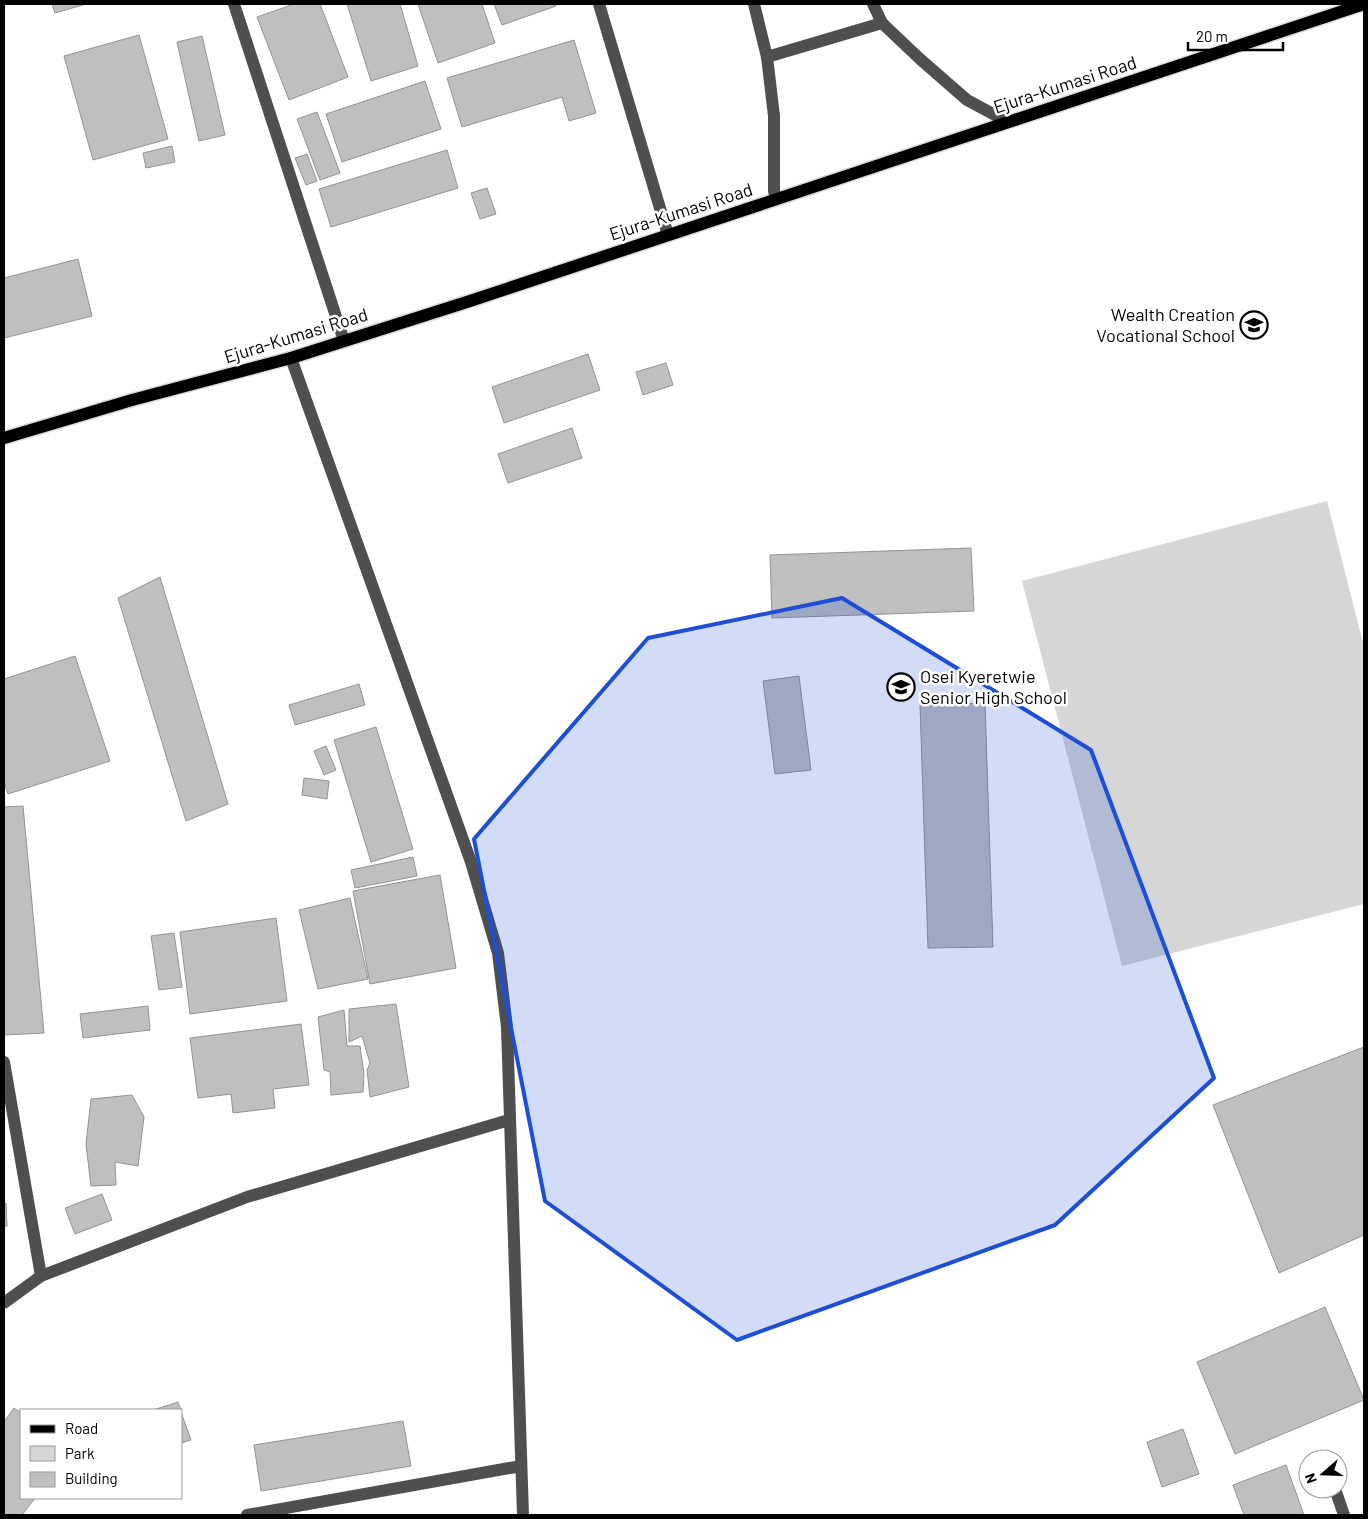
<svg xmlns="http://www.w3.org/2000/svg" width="1368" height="1519" font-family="Barlow,sans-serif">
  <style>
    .green { fill: #d6d6d6 }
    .building { fill: #bfbfbf; stroke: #939393 }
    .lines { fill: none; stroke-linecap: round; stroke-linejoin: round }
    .major-casing { stroke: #dbdbdb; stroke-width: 15 }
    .minor { stroke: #4f4f4f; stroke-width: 12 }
    .major { stroke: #000; stroke-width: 12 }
    .marked { fill: #1d4ed8; fill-opacity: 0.2; stroke: #1d4ed8; stroke-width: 4; stroke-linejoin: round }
    .labels { text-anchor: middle; stroke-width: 5; stroke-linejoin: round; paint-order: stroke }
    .street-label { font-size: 18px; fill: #000; stroke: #fff }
    .poi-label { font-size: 18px; fill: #000; stroke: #fff; text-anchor: end }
  </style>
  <rect width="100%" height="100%" fill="#fff"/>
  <polygon class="green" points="1327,501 1364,647 1364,904 1122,966 1022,581"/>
  <g class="building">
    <polygon points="52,4 86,4 55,13"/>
    <polygon points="294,4 320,4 348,77 289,100 257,17"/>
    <polygon points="347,4 400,4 418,66 371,81"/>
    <polygon points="418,4 482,4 495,43 438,63"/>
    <polygon points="494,4 555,4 556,6 502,25"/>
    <polygon points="139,35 168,139 93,160 64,56"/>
    <polygon points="202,36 225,135 199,141 177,42"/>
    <polygon points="574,40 596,113 569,121 562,97 462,127 447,78"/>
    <polygon points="425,81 441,129 342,162 326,114"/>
    <polygon points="317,112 340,173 320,180 297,119"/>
    <polygon points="172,146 175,162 146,168 143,153"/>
    <polygon points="447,150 458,188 331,227 319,189"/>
    <polygon points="307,154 317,181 306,185 295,158"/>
    <polygon points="487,188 496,214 480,219 471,193"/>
    <polygon points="78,259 92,316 4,338 4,278"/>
    <polygon points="588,354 600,390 504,423 492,387"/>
    <polygon points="666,363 673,385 643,395 636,372"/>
    <polygon points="572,428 582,458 508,483 498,454"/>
    <polygon points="971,548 974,611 772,618 770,555"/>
    <polygon points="160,577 228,804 186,821 118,598"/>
    <polygon points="75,656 110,761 8,794 4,782 4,679"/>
    <polygon points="799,676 811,770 775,774 763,681"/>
    <polygon points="359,684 365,705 295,725 289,705"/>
    <polygon points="985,703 993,947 928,948 920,705"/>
    <polygon points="376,727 413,849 371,862 334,740"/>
    <polygon points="326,746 336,770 324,775 314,751"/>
    <polygon points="304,778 329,781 327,799 302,795"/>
    <polygon points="23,806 44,1033 4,1035 4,807"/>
    <polygon points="413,857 417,876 355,888 351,870"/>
    <polygon points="440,875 456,968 370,984 353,891"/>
    <polygon points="350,898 368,979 318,989 299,910"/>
    <polygon points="276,918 287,1001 190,1014 180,932"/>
    <polygon points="174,933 182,987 159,990 151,936"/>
    <polygon points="396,1004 409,1087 370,1097 367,1070 370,1063 362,1036 349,1042 349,1009"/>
    <polygon points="148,1006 150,1030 83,1038 80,1014"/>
    <polygon points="344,1010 347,1046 360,1046 364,1074 363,1092 331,1095 330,1072 324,1070 318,1017"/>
    <polygon points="301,1024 309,1085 273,1089 275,1108 233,1113 231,1094 198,1098 190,1038"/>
    <polygon points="1364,1047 1364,1235 1279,1273 1213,1105"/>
    <polygon points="132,1095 144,1117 138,1166 115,1162 116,1185 91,1186 86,1144 91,1099"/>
    <polygon points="102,1194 112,1220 75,1234 65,1208"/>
    <polygon points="4,1203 6,1203 7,1226 4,1226"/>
    <polygon points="1325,1307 1364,1400 1235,1454 1197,1362"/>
    <polygon points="178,1402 181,1410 153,1410"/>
    <polygon points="14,1408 21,1413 21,1498 35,1498 22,1515 4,1515 4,1422"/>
    <polygon points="181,1412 191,1440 181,1443"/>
    <polygon points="403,1421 411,1466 261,1491 254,1445"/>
    <polygon points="1183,1429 1199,1474 1162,1487 1147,1442"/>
    <polygon points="1286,1465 1304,1515 1244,1515 1233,1485"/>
  </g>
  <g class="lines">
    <g class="major-casing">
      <polyline id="major" points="4,438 132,400 291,358 470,301 1364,4"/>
    </g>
    <g class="minor">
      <polyline points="234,4 344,341"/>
      <polyline points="599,4 668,235"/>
      <polyline points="754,4 767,57 774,116 774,191 776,199"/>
      <polyline points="873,4 882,23 920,59 967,100 1008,122"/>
      <polyline points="767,57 882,23"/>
      <polyline points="291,358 471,862 498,953 507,1027 523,1515"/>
      <polyline points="4,1062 41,1276"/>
      <polyline points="4,1303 41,1276 247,1197 509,1120"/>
      <polyline points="1336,1492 1344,1515"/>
      <polyline points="247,1515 521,1466"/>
    </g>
    <use href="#major" class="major"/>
  </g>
  <path class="marked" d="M 842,598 L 1091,750 L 1214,1078 L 1055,1225 L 737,1340 L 545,1201 L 474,839 L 648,638 Z"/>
  <defs>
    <g id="school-ring" transform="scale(1.4375)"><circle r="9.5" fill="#fff" stroke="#000" stroke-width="1.5"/><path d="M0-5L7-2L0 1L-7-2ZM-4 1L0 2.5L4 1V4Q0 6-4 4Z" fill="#000"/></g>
  </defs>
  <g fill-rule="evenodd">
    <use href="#school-ring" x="1254" y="325"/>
    <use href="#school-ring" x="901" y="687"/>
  </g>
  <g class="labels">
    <g class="street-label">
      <text transform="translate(1065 85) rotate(-18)" y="6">Ejura-Kumasi Road</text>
      <text transform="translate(681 212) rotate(-18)" y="6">Ejura-Kumasi Road</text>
      <text transform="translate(296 336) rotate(-17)" y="6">Ejura-Kumasi Road</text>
    </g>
    <g class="poi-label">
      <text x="1235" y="321">Wealth Creation<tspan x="1235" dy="21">Vocational School</tspan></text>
      <text x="920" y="683" text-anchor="start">Osei Kyeretwie<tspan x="920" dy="21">Senior High School</tspan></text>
    </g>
  </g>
  <rect width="1368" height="1519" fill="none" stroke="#000000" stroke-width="10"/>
  <rect x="20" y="1409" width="162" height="90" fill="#ffffff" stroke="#999999"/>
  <rect x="30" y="1425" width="25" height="8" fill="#000000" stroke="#999999"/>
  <text x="65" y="1434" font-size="15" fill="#000000">Road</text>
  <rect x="30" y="1446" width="25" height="15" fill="#d6d6d6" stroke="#999999"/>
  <text x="65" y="1459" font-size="15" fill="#000000">Park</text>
  <rect x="30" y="1472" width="25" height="15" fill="#bfbfbf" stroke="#999999"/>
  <text x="65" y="1484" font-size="15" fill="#000000">Building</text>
  <g transform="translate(1323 1474) rotate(250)"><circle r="24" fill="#ffffff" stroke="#999999"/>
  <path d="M0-4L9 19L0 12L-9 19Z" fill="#000000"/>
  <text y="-8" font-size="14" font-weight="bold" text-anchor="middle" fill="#000000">N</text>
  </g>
  <path d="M1188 42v8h95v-8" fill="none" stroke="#000000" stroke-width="2.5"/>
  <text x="1196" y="42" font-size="15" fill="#000000" stroke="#ffffff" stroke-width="4" paint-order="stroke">20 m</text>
</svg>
